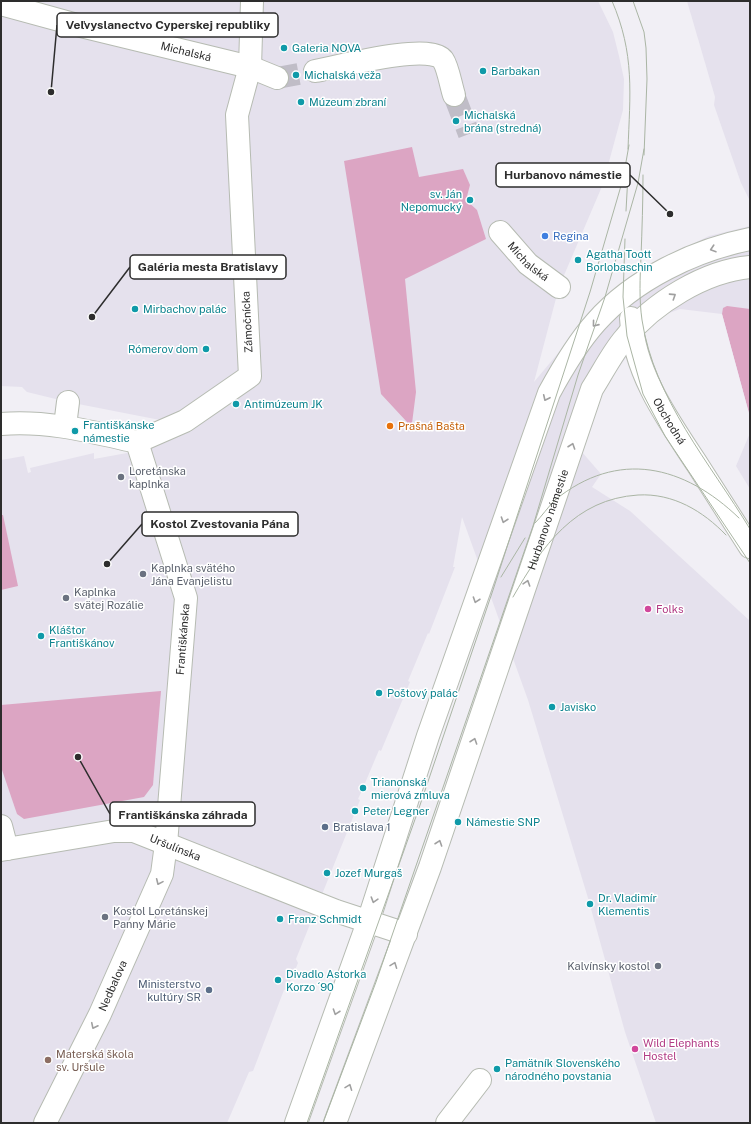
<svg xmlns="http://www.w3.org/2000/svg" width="751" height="1124" font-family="'Public Sans',sans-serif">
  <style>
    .green { fill: #dca5c3 }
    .plaza { fill: #f1eff5 }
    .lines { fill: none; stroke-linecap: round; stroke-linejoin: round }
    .street-tunnel { stroke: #c0bdc7; stroke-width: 22; stroke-dasharray: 22 11; stroke-linecap: butt }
    .street-casing { stroke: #b6bbb2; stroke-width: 24 }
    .street { stroke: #fff; stroke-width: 22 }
    .tram { stroke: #aab5a4; stroke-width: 1 }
    .oneway { stroke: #a0a0a0 }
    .culture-dot { fill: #0f9aa8; stroke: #fff; stroke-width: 1.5 }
    .shop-dot { fill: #3f7fe0; stroke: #fff; stroke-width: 1.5 }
    .food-dot { fill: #e8710a; stroke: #fff; stroke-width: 1.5 }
    .worship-dot { fill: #6b7280; stroke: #fff; stroke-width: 1.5 }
    .hotel-dot { fill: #d1479c; stroke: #fff; stroke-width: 1.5 }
    .service-dot { fill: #5c6f8a; stroke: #fff; stroke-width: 1.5 }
    .education-dot { fill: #8d6e63; stroke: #fff; stroke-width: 1.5 }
    .labels { text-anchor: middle; stroke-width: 3; stroke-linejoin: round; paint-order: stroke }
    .culture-label { font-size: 11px; fill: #0d838f; stroke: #fff; text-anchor: start }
    .street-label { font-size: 11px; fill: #2d2d2d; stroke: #fff }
    .shop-label { font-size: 11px; fill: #366cbe; stroke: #fff; text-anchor: start }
    .food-label { font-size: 11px; fill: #c56008; stroke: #fff; text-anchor: start }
    .worship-label { font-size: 11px; fill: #5b616d; stroke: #fff; text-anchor: start }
    .hotel-label { font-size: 11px; fill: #b23c85; stroke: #fff; text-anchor: start }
    .service-label { font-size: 11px; fill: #4e5e75; stroke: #fff; text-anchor: start }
    .education-label { font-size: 11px; fill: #785e54; stroke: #fff; text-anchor: start }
    .leader { fill: none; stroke: #2d2d2d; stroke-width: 1.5 }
    .callout-dot { fill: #2d2d2d; stroke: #fff; stroke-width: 1.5 }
    .callout { fill: #fff; stroke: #2d2d2d; stroke-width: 1.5 }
    .callout-label { font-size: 12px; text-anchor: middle; font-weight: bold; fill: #2d2d2d }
  </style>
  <rect width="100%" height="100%" fill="#e5e1ed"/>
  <g class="green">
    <polygon points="412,147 419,177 463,169 470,185 466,200 477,210 486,239 405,279 416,392 411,431 407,422 381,394 344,161"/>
    <polygon points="727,306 750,309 750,417 722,314 723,308"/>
    <polygon points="1,515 3,515 18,586 1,590"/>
    <polygon points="161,691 153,785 144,797 24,819 17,814 1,767 1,705"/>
  </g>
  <g class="plaza">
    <polygon points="598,1 687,1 715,97 714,105 741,183 750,201 750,226 709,236 666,257 605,297 534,382 559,287 603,184 623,110 624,79 619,56 613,32"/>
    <polygon points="680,309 722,314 750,417 750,433 736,466 750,489 750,621 630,511 592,487 601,474 581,451 599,396 653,319"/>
    <polygon points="1,386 22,387 27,392 68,402 160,420 127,453 94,459 94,453 30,468 31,472 28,473 24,456 1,460"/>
    <polygon points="462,517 528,700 588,898 625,1032 656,1123 227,1123 249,1072 253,1071 284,990 287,989 298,963 296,959 360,800 358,799 363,788 379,750 381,751 410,682 408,681 428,633 429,634 455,567 453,567"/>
  </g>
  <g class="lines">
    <g class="street-tunnel">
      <polyline points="277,78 315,71"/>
      <polyline points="454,95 469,134"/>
    </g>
    <g class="street-casing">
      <g id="street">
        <path id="s1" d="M 1,4 L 81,26 L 250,67 L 277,78"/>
        <path d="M 315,71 C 337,67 430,42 443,60 C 448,67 451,86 454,95"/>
        <path id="s2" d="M 500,232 L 528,264 L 559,287"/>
        <path id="s3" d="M 631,318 C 634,373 668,420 697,464 C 715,492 733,520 750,547"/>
        <path d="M 1,424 C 48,420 92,432 137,442"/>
        <polyline points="65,426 68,402"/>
        <polyline points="137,442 185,421 250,376 237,115 250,67 252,1"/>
        <polyline points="1,826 7,849"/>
        <path id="s4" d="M 1,850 L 114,831 L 134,831 L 336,911 L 406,934"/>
        <path id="s5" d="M 45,1123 L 100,1014 L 162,874 L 166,844 L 186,598 L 137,442"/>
        <path d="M 296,1123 L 368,922 L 428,736 L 549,393 C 562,369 578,342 596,322 C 634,279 695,250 750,239"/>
        <path id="s6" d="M 335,1123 L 430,867 L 592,389 C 603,372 612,353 625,338 C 653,303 705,271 750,267"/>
        <polyline points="447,1123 480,1080"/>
      </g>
    </g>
    <use href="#street" class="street"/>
    <g class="tram">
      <path d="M 612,1 C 635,54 630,94 628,149"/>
      <polyline points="633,1 644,32 646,48 647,79 644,155"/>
      <path d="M 643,175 C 643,202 642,229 641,257 C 640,278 639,299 642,320 C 654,399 710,463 750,529"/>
      <polyline points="626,211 628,175"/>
      <polyline points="625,239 623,297 627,336 643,394 665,436 750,563"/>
      <path d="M 535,523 C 542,516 548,507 555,500 C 618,449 684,465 739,518"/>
      <polyline points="501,577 525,538"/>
      <path d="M 513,597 C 542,546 575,499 638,495 C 673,493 703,511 726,535"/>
      <polyline points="307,1123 418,811 493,590 590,292 623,179 629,145"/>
      <polyline points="323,1123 376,982 533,526 578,375 605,297 638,183 644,149"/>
    </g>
  </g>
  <defs><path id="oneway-chevron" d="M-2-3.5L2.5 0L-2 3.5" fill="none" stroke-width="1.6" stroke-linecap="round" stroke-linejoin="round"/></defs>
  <g class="oneway">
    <use href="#oneway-chevron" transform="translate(713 249) rotate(162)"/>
    <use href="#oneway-chevron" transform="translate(673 296) rotate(-33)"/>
    <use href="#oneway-chevron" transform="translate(595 324) rotate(129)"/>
    <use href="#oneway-chevron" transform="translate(546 398) rotate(115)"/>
    <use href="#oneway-chevron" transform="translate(572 446) rotate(-71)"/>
    <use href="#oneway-chevron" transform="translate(504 520) rotate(109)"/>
    <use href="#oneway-chevron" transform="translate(527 583) rotate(-72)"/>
    <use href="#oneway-chevron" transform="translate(476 600) rotate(109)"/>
    <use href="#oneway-chevron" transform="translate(474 741) rotate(-71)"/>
    <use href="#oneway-chevron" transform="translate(439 843) rotate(-71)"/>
    <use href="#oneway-chevron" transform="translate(159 882) rotate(114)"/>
    <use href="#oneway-chevron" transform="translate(374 900) rotate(107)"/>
    <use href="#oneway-chevron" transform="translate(394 965) rotate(-69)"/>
    <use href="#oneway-chevron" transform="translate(336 1012) rotate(109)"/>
    <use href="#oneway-chevron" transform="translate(94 1026) rotate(116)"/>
    <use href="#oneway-chevron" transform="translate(349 1087) rotate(-69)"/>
  </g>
  <g class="culture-dot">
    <circle cx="284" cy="48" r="4"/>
    <circle cx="483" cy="71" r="4"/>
    <circle cx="296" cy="75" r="4"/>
    <circle cx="301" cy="102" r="4"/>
    <circle cx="456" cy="121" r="4"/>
    <circle cx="470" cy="200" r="4"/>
    <circle cx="578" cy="260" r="4"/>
    <circle cx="135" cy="309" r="4"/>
    <circle cx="206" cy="349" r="4"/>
    <circle cx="236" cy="404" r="4"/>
    <circle cx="75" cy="431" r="4"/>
    <circle cx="41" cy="636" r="4"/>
    <circle cx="379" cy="693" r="4"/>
    <circle cx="552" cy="707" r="4"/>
    <circle cx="363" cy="788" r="4"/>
    <circle cx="355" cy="811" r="4"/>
    <circle cx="458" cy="822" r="4"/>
    <circle cx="327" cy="873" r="4"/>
    <circle cx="590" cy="904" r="4"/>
    <circle cx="280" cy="919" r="4"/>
    <circle cx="278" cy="980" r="4"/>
    <circle cx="497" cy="1069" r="4"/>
  </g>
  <circle class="shop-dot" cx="545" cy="236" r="4"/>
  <circle class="food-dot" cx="390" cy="426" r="4"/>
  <g class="worship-dot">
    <circle cx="121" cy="477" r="4"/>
    <circle cx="143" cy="574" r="4"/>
    <circle cx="66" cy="598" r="4"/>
    <circle cx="105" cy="917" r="4"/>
    <circle cx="658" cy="966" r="4"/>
  </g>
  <g class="hotel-dot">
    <circle cx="648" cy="609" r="4"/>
    <circle cx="635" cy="1049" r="4"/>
  </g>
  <g class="service-dot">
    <circle cx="325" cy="827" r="4"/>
    <circle cx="209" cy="990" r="4"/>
  </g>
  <circle class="education-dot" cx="48" cy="1060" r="4"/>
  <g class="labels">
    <g class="culture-label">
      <text x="292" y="52">Galeria NOVA</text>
      <text x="491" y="75">Barbakan</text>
      <text x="304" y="79">Michalská veža</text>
      <text x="309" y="106">Múzeum zbraní</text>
      <text x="464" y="119">Michalská<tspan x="464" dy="13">brána (stredná)</tspan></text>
      <text x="462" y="198" text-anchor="end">sv. Ján<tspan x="462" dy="13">Nepomucký</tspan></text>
      <text x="586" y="258">Agatha Toott<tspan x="586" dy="13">Borlobaschin</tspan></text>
      <text x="143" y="313">Mirbachov palác</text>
      <text x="198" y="353" text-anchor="end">Rómerov dom</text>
      <text x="244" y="408">Antimúzeum JK</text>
      <text x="83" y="429">Františkánske<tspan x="83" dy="13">námestie</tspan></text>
      <text x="49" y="634">Kláštor<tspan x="49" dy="13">Františkánov</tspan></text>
      <text x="387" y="697">Poštový palác</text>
      <text x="560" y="711">Javisko</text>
      <text x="371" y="786">Trianonská<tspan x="371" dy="13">mierová zmluva</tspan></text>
      <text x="363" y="815">Peter Legner</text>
      <text x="466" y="826">Námestie SNP</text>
      <text x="335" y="877">Jozef Murgaš</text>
      <text x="598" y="902">Dr. Vladimír<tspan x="598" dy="13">Klementis</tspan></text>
      <text x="288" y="923">Franz Schmidt</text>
      <text x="286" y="978">Divadlo Astorka<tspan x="286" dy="13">Korzo ´90</tspan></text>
      <text x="505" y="1067">Pamätník Slovenského<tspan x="505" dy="13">národného povstania</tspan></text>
    </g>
    <g class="street-label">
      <text dy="4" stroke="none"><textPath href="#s1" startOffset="191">Michalská</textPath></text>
      <text dy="4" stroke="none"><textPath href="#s2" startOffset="41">Michalská</textPath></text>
      <text transform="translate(247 322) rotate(-93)" y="4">Zámočnícka</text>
      <text dy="4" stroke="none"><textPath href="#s3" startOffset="111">Obchodná</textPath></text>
      <text dy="4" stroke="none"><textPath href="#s6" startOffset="640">Hurbanovo námestie</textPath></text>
      <text dy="4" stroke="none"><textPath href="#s5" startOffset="511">Františkánska</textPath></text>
      <text dy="4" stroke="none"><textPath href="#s4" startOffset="179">Uršulínska</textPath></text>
      <text dy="4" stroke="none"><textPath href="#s5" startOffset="153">Nedbalova</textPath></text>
    </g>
    <g class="shop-label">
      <text x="553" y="240">Regina</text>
    </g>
    <g class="food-label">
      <text x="398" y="430">Prašná Bašta</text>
    </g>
    <g class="worship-label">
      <text x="129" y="475">Loretánska<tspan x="129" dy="13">kaplnka</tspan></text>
      <text x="151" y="572">Kaplnka svätého<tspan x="151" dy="13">Jána Evanjelistu</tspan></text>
      <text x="74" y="596">Kaplnka<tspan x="74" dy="13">svätej Rozálie</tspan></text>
      <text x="113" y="915">Kostol Loretánskej<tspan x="113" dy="13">Panny Márie</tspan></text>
      <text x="650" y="970" text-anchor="end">Kalvínsky kostol</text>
    </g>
    <g class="hotel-label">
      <text x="656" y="613">Folks</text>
      <text x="643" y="1047">Wild Elephants<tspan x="643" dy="13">Hostel</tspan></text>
    </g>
    <g class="service-label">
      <text x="333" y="831">Bratislava 1</text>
      <text x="201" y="988" text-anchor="end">Ministerstvo<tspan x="201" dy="13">kultúry SR</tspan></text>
    </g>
    <g class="education-label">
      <text x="56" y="1058">Materská škola<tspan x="56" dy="13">sv. Uršule</tspan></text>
    </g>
  </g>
  <path class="leader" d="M51 92L57 25M670 214L630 175M92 317L130 267M107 564L142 524M78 757L110 814"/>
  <g class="callout-dot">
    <circle cx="51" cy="92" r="4"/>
    <circle cx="670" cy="214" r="4"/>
    <circle cx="92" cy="317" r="4"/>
    <circle cx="107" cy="564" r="4"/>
    <circle cx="78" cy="757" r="4"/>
  </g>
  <g class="callout">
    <rect x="57" y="13" width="221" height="24" rx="4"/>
    <rect x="496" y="163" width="134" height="24" rx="4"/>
    <rect x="130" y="255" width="156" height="24" rx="4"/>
    <rect x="142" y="512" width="156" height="24" rx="4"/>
    <rect x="110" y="802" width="145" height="24" rx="4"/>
  </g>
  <g class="callout-label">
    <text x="168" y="29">Veľvyslanectvo Cyperskej republiky</text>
    <text x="563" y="179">Hurbanovo námestie</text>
    <text x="208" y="271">Galéria mesta Bratislavy</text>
    <text x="220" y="528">Kostol Zvestovania Pána</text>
    <text x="183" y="819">Františkánska záhrada</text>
  </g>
  <rect width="751" height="1124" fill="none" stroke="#2d2d2d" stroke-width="4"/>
</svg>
